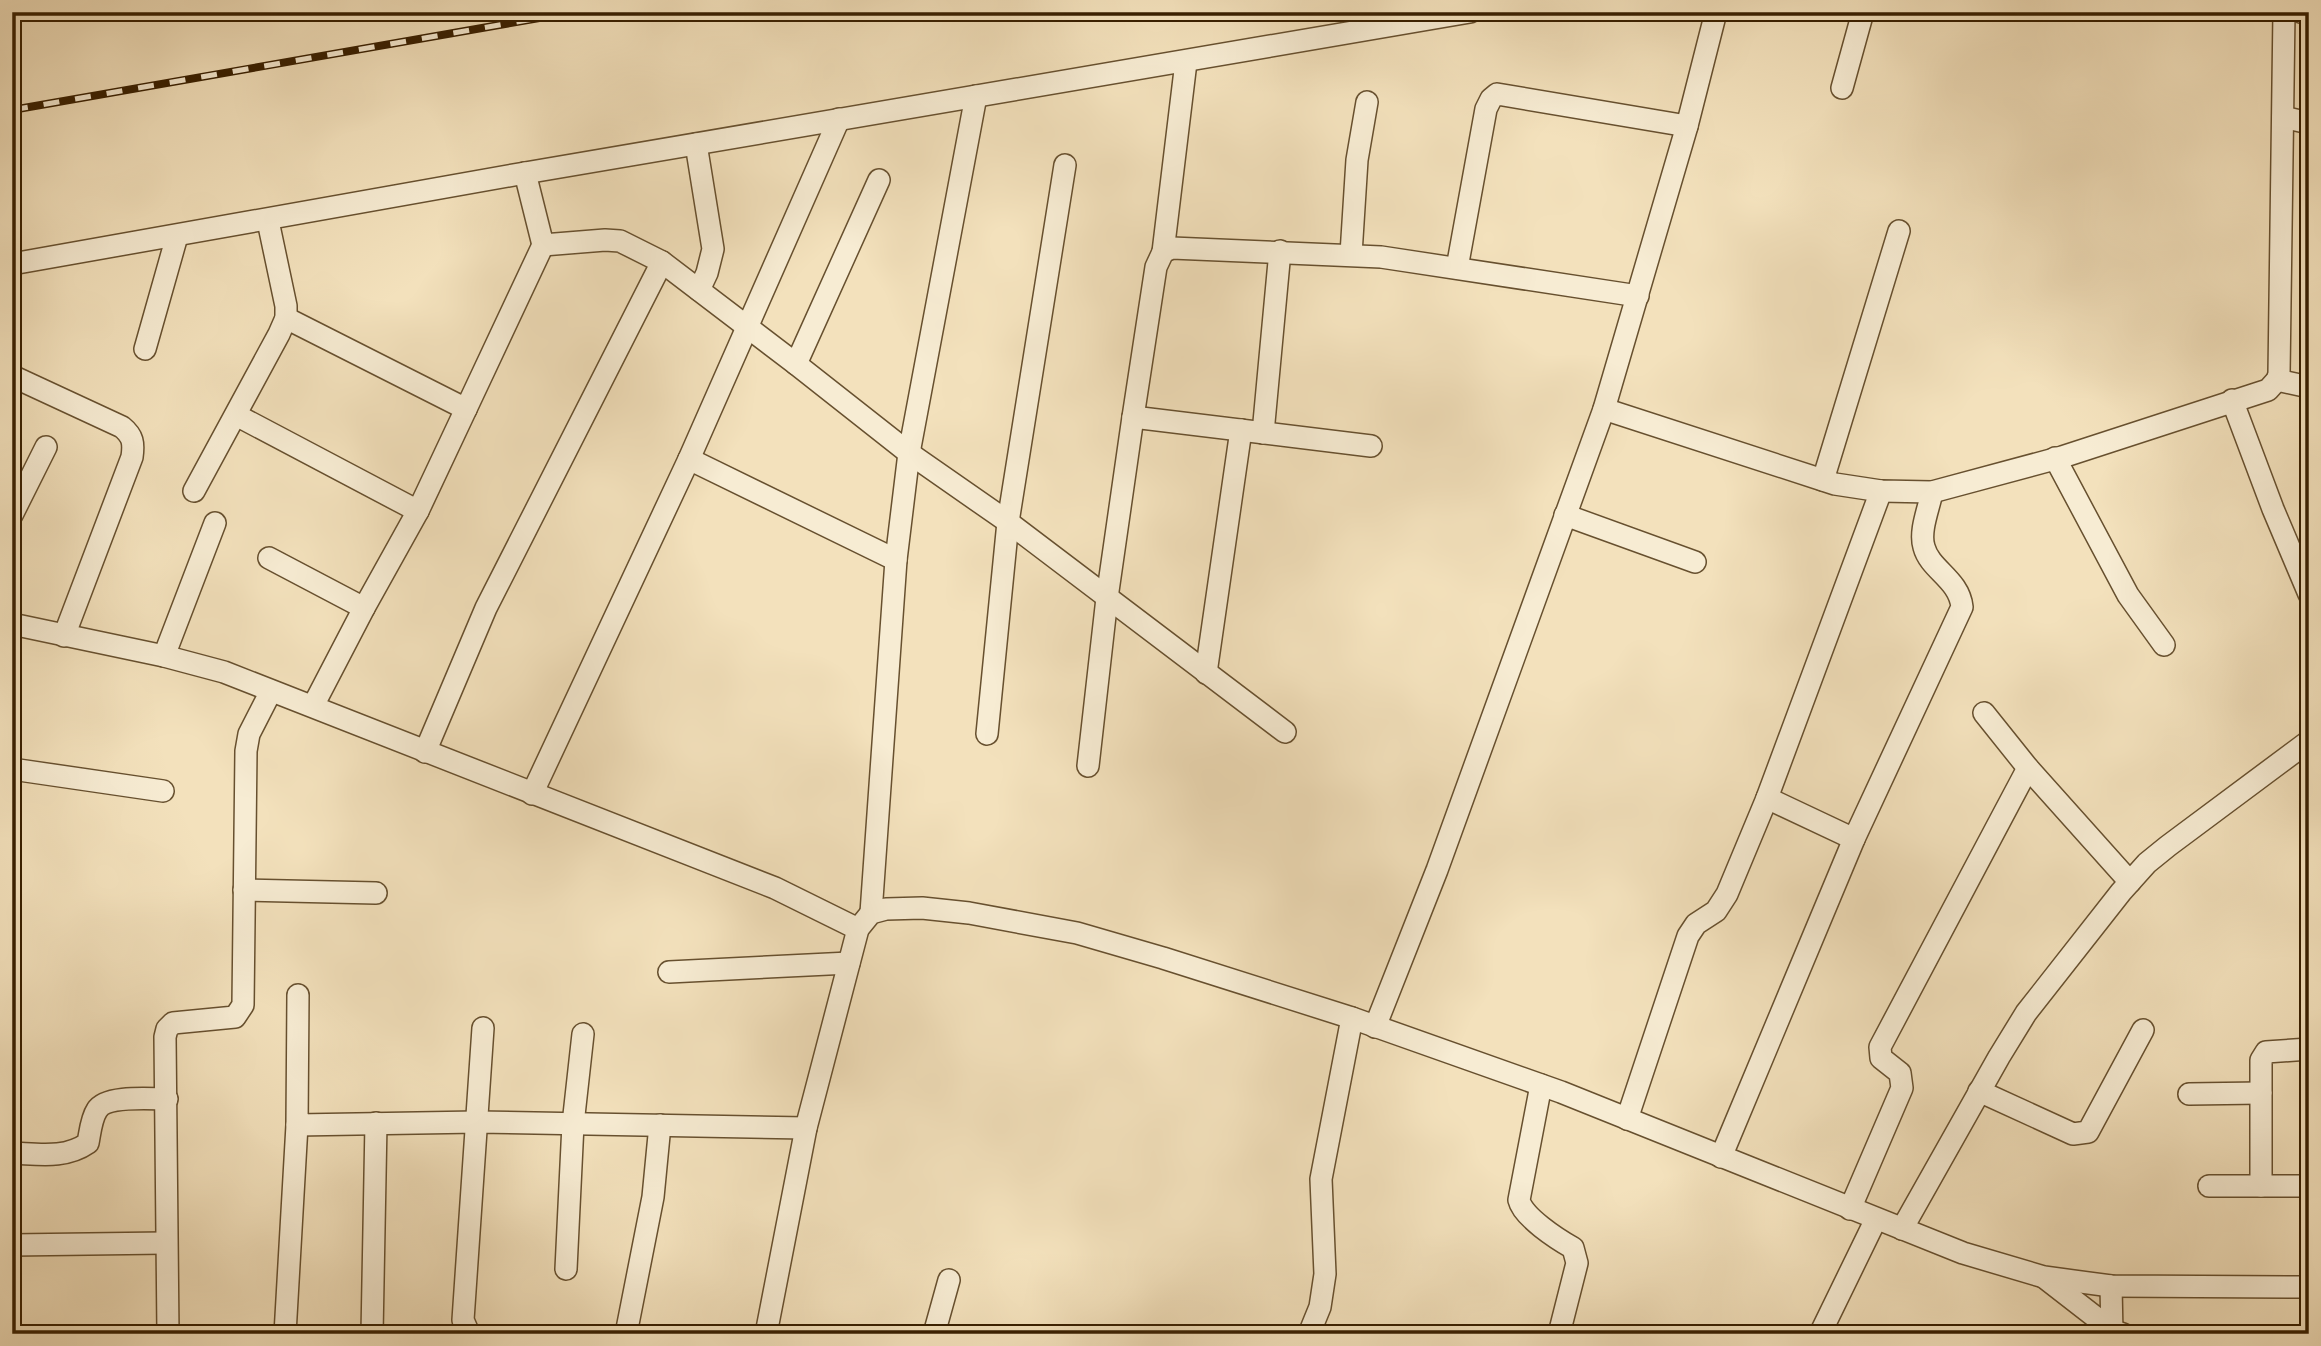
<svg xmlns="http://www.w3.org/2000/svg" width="2321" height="1346" font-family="'Libre Bodoni',serif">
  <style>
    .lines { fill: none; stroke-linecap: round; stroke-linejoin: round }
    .minor-casing { stroke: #67502f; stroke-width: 24 }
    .minor { stroke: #f7ecd3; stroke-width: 21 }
    .rail-casing { stroke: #381f00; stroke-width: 8 }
    .rail { stroke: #f7ecd3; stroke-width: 5; stroke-dasharray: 16; stroke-linecap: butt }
  </style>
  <rect width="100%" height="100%" fill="#f3e1bc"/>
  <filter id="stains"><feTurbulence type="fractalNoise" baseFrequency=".00286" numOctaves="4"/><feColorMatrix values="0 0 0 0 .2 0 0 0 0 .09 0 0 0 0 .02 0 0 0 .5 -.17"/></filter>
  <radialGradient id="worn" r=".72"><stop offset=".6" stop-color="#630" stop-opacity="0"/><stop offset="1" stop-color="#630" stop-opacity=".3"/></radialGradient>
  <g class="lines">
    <g class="minor-casing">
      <g id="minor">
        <polyline points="2301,12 2309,14"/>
        <polyline points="1842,88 1863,12"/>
        <polyline points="2283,117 2309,123"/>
        <polyline points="696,144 713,249 707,273 699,290"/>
        <polyline points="525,173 543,245 605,240 620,241 662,262 796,364 909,453 1008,522 1285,732"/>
        <polyline points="1163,252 1186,62"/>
        <polyline points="1351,254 1357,160 1367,102"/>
        <polyline points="12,264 525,173 1470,12"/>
        <polyline points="1457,268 1486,109 1491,99 1497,94 1687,126"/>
        <polyline points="286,318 466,409 543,245"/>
        <polyline points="145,349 177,236"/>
        <polyline points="796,364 879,180"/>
        <path d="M 12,376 L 122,427 C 133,436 134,443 132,457 L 64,636"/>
        <polyline points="2277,380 2309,387"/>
        <polyline points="2232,400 2273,509 2309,594"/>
        <polyline points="1604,409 1835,484 1881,491 1932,492 2062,457 2268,390 2277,380 2279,374 2284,12"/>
        <polyline points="236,415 418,511"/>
        <polyline points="1133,417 1156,267 1163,252 1172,248 1381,257 1638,296"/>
        <polyline points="1263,433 1280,251"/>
        <polyline points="2055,458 2128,595 2164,645"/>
        <polyline points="689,459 896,560"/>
        <polyline points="1823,480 1899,231"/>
        <polyline points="194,491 279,334 286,318 286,306 268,221"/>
        <polyline points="12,515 46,447"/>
        <polyline points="1565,515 1695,562"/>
        <polyline points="269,558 364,608 418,511 466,409"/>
        <polyline points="12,624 164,656 224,672 775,888 858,929"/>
        <polyline points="164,656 215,523"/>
        <polyline points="1206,673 1241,430"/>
        <polyline points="313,706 364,608"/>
        <polyline points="1984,713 2028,768 2130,882"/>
        <polyline points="987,734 1008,522 1065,165"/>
        <polyline points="425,752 486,608 662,262"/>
        <polyline points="1088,766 1107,598 1133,417 1371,446"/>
        <polyline points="12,769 163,791"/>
        <polyline points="532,794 689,459 839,119"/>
        <polyline points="1767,798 1854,839"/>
        <polyline points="244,890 376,893"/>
        <polyline points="871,913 896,560 909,453 976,96"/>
        <polyline points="669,972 849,963"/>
        <polyline points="298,995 297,1125 477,1122 806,1128"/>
        <polyline points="1375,1027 1437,870 1604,409 1687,126 1716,12"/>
        <path d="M 1541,1085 L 1519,1200 C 1523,1217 1557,1239 1573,1248 L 1577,1263 L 1559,1334"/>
        <polyline points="1979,1091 2073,1134 2088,1132 2143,1030"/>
        <polyline points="2189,1094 2261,1093"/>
        <polyline points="1627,1119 1688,936 1696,924 1716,911 1727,894 1767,798 1881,491"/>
        <path d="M 12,1153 C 39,1154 65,1159 88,1143 C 90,1133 91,1119 97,1110 C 106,1095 150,1099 167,1099"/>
        <path d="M 1721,1157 L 1854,839 L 1962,607 C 1959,579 1930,570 1924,547 C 1919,531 1929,508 1932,492"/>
        <polyline points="2209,1186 2309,1186"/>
        <polyline points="2261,1186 2261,1060 2266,1052 2309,1049"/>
        <polyline points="1850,1209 1902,1088 1900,1073 1881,1058 1880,1047 2028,768"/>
        <polyline points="1902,1229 1999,1057 2026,1013 2121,892 2147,863 2168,846 2309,741"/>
        <polyline points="12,1245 165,1243"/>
        <polyline points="566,1269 573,1124 583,1034"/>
        <polyline points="2045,1278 2112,1330 2123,1334"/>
        <polyline points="2111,1286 2112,1334"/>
        <polyline points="168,1334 165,1037 167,1029 173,1023 235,1017 243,1005 246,751 249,734 271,691"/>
        <polyline points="285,1334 297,1125"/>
        <polyline points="372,1334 376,1123"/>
        <polyline points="469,1334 463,1320 483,1028"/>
        <polyline points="626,1334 653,1197 660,1125"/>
        <polyline points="766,1334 806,1128 858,929 871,913 886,909 922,908 969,913 1077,933 1163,958 1352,1018 1561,1092 1963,1253 2044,1277 2111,1286 2309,1287"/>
        <polyline points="934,1334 949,1280"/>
        <polyline points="1309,1334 1320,1307 1325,1274 1321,1179 1352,1018"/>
        <polyline points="1820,1334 1876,1219"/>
      </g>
    </g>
    <use href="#minor" class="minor"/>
    <g class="rail-casing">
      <polyline id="rail" points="12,110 574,12"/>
    </g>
    <use href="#rail" class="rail"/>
  </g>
  <rect width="2321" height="1346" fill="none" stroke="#f3e1bc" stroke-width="42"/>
  <rect x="14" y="14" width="2293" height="1318" fill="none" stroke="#381f00" stroke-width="3.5"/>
  <rect x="21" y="21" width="2279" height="1304" fill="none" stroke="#381f00" stroke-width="2"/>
  <rect width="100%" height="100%" filter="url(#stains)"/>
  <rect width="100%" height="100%" fill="url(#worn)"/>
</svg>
